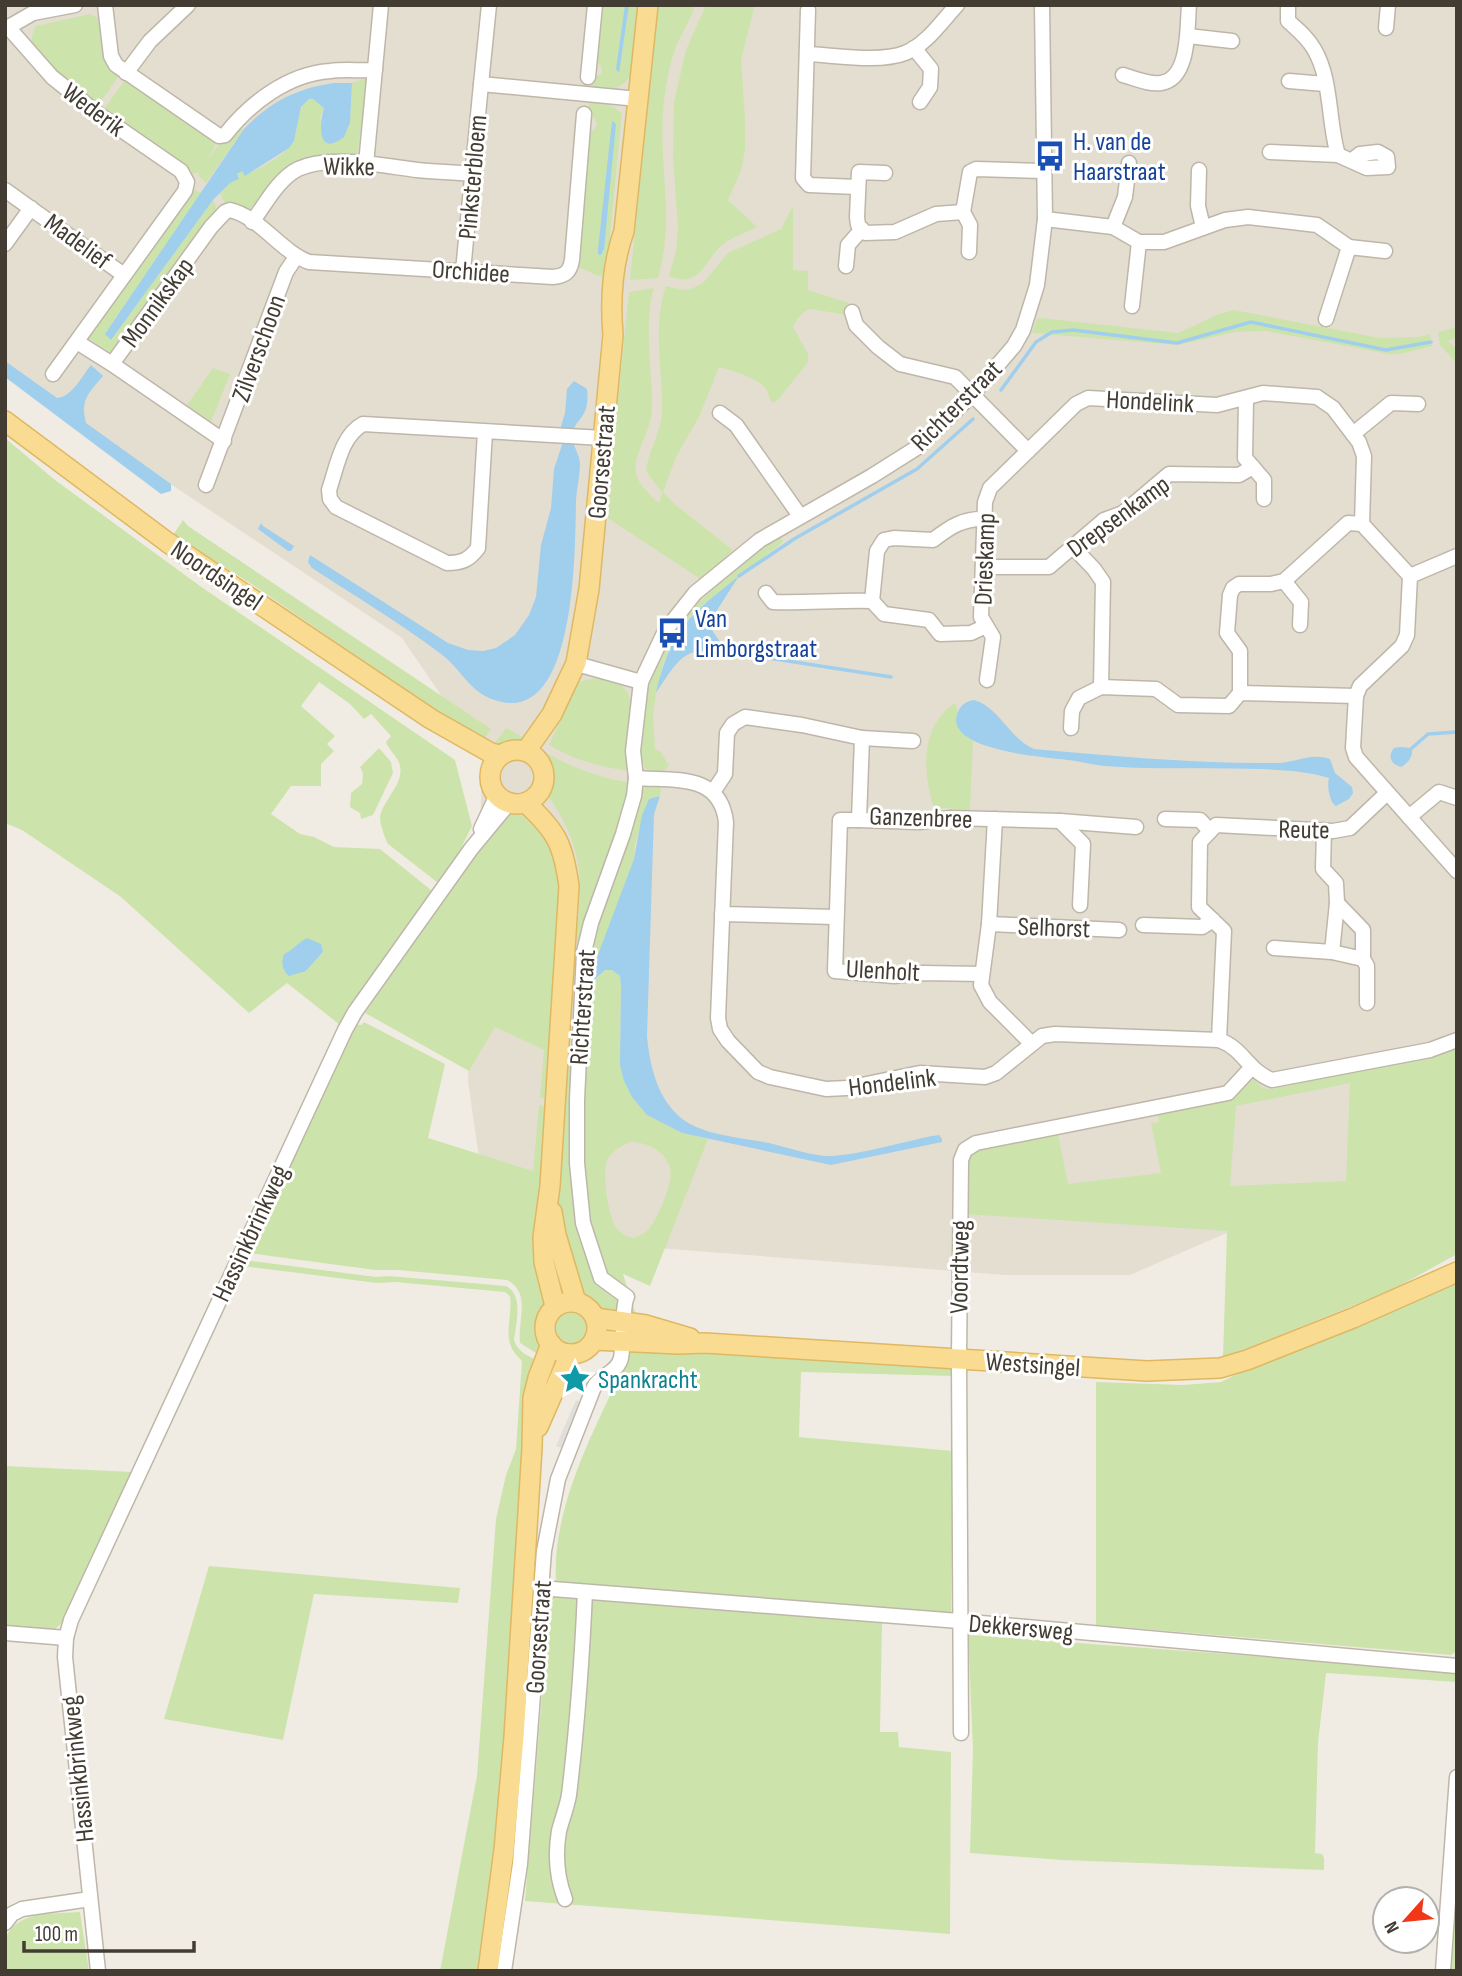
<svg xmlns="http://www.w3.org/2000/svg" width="1462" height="1976" font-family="'Sofia Sans Condensed',sans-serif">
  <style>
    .residential { fill: #e4ded1 }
    .green { fill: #cce4ac; fill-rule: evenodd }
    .parking { fill: #e1dfdb }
    .water { fill: #a0ceed }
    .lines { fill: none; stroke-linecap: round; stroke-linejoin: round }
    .stream { stroke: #a0ceed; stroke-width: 3.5 }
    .minor-casing { stroke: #beb7a9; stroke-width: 17 }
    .major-casing { stroke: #deb863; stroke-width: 22 }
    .minor { stroke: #fff; stroke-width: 14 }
    .major { stroke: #fadb92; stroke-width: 19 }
    .labels { text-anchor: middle; stroke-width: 6; stroke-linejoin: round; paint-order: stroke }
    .street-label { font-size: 26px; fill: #423c33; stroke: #fff }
    .transit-label { font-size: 26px; fill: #164399; stroke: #fff; text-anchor: start }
    .culture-label { font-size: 26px; fill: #0d838f; stroke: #fff; text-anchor: start }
  </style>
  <rect width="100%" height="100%" fill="#f1ece3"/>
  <polygon class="residential" points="5,5 1457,5 1457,1133 1130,1275 1005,1275 490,1235 468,1081 483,757 402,638 5,374"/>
  <g class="green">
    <path d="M 599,5 L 640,5 L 631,75 C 620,92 607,90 588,90 L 590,77 L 597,77 L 602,72 L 601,66 L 596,61 Z"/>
    <path d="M 658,5 L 695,5 C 691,19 683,31 677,44 C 670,62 666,83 664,102 C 657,163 676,217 658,278 L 630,280 Z"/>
    <path d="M 706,5 L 755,5 L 741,59 L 745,119 L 745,149 L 742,168 L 728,200 L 757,227 C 746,233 731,237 722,245 C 704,261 700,289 669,276 L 676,251 L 678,227 L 673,156 L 674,102 L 686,50 Z"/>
    <path d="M 90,14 L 98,18 L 104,59 L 119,76 L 96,108 C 75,91 16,58 36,26 Z"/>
    <path d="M 368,77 L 357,157 L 273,182 L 245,215 L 226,205 L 220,194 L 236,174 L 242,170 L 246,175 C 260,168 283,157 291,144 C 301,130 294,110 309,99 L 316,100 L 324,108 L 320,118 L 334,143 L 344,137 L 350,123 L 352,83 Z"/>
    <polygon points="125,80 215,142 215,146 206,162 229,130 244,129 206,183 198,175 199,172 192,174 102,112"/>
    <path d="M 589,102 L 610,105 L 622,113 L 606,278 C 594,275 586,269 574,266 L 586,133 L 594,130 L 597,124 L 594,117 L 588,114 Z"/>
    <polygon points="188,187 202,193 105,334 111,340 213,200 217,209 110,352 86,337"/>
    <path d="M 793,206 L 793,270 L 808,271 L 808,290 L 849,303 L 848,315 L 810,309 C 801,312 797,319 793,327 L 808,354 L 808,362 L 778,400 L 773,403 C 768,398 769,393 765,388 C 756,377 733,371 719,367 L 700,415 L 676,457 L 663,492 L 678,507 L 733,550 L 702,580 L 606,517 L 629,292 L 654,288 C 643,322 653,375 652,411 C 651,430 632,457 636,474 C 639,484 651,497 659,503 L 662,493 L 646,471 C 648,451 661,433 662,412 C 663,371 652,325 666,286 L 684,290 L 693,288 L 703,283 L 728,253 L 781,229 Z"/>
    <polygon points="1234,310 1380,338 1418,337 1430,334 1432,346 1400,354 1389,354 1266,331 1235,332 1177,345 1032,333 1037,319 1041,318 1178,333 1219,314"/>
    <polygon points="1457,327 1457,337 1448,341 1457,349 1457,364 1440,345 1438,332"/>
    <polygon points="213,368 230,374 211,422 187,405"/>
    <path d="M 5,438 L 55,480 L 200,586 L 455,760 L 472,826 L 442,886 L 388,844 C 385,838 380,825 380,818 C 382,800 404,785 400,766 C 398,756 389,751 386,742 L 391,736 L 371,714 L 364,719 L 350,704 L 319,682 L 301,706 L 335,736 L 327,744 L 334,751 L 321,764 L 321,786 L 291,786 L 271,814 L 300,834 L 314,837 L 334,847 L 380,849 L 436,894 L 414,924 L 409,923 L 340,1025 L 287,983 L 249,1013 L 121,897 L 22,830 L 5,823 ZM 295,948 L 323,952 L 306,971 L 287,953 Z"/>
    <polygon points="183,520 188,526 491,729 482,742 250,583 173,535"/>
    <path d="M 780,536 L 783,542 L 694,612 L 675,636 L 663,664 L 656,693 L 653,715 L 655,749 L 661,752 L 669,766 L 662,772 L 646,769 C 637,757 641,742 642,727 C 646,640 712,582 780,536 Z"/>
    <path d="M 600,677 L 620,683 L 628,693 L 632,705 L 627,771 C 598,766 574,760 549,745 L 578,682 Z"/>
    <path d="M 955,703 C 961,718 956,731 973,741 L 970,810 L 943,808 L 935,812 C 923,775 918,728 955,703 Z"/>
    <polygon points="506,728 528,740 511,746 492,747"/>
    <polygon points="379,748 391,762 393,773 373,815 361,819 360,813 350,807 351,793 362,784 363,773 360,767"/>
    <path d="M 548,754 C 576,769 600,778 631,783 L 620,824 L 577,948 C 576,928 580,908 580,888 C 580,853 568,824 548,796 C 550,783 550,774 543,763 Z"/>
    <path d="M 658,785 L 661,788 L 660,796 L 649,799 L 635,844 L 634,859 L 597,960 L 596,979 L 605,970 L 612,970 L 620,976 L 621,986 L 620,1038 L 632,1097 L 647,1115 L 682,1133 L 708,1139 L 650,1286 L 623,1274 L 636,1315 L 629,1319 L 589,1235 L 581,1124 L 590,952 L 638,798 L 645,787 ZM 630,1142 C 647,1142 665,1151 670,1168 C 674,1181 657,1221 648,1230 C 644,1234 638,1236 633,1238 C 625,1236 619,1233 615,1225 C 608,1213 601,1171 608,1159 C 613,1150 622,1146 630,1142 Z"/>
    <polygon points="513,809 525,811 537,821 563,867 547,1098 540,1098 544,1050 495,1027 469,1071 365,1013 496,825"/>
    <path d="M 364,1022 L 445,1064 L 428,1138 L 533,1171 L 539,1105 L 547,1107 L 547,1307 C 535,1325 543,1338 542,1357 L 520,1343 C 517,1321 532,1293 507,1280 L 398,1270 L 375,1270 L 248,1253 L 354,1024 L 361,1025 Z"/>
    <path d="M 1457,1047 L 1457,1254 L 1392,1290 L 1223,1358 L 1227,1231 L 964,1214 L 965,1154 L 973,1147 L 1057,1129 L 1068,1184 L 1161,1173 L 1151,1123 L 1159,1122 L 1156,1110 L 1229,1095 L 1251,1077 L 1263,1088 L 1271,1089 L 1431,1056 ZM 1350,1083 L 1346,1181 L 1230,1186 L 1236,1106 Z"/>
    <polygon points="564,1053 573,1056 571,1168 577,1225 618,1299 620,1318 597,1313 578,1295 556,1209"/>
    <path d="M 245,1260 L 376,1277 L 389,1276 L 506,1286 C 524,1295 516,1323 514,1340 C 518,1353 529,1356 540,1362 L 498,1819 L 479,1971 L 440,1971 L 477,1776 L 496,1519 L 506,1475 L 516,1449 L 522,1361 C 499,1341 513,1323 510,1296 L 505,1292 L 395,1282 L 377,1283 L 243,1266 Z"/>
    <polygon points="1457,1277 1457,1651 1451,1655 1096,1625 1096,1382 1183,1385 1221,1382 1303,1342"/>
    <circle cx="571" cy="1328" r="15"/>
    <path d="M 630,1346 L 954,1368 L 954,1376 L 801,1372 L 799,1437 L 953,1451 L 951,1614 L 556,1582 C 551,1507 597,1424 628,1358 Z"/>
    <polygon points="5,1466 132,1472 62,1623 54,1630 5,1626"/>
    <polygon points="209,1566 460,1588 458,1603 314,1594 283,1740 164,1719"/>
    <polygon points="552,1595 882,1623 880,1732 898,1732 899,1747 951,1752 950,1934 525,1901 550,1598"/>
    <polygon points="968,1632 970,1635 1456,1671 1456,1682 1326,1673 1318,1743 1315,1853 1322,1854 1324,1858 1324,1870 1062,1860 970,1853 973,1750"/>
    <polygon points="1457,1844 1457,1971 1447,1971"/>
    <path d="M 80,1912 L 89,1971 L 5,1971 C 5,1961 3,1947 6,1938 C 16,1910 56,1914 80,1912 Z"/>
  </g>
  <polygon class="parking" points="576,1400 584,1404 564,1449 556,1446"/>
  <g class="water">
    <polygon points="625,5 629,5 619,73 616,69"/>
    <path d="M 334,83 L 352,83 L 350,123 L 344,137 C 317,158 319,124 324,108 L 313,99 L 309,99 L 301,107 L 294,141 L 289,148 L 245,176 L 242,171 L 237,174 L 239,179 L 230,183 L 213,200 L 111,340 L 105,334 L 244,129 C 270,102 297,88 334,83 Z"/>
    <polygon points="612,121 616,124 604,249 601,255 598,254 598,249"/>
    <path d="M 5,361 L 57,398 C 72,397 82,376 91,365 L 103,376 C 89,393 80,399 86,423 L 171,484 L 171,491 L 161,494 L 5,377 Z"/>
    <path d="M 574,381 L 587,389 C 588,398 588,407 583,415 C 579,422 574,424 573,433 C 571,445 579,452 580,463 C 580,475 577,488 576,500 C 575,546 577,718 502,702 C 469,695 464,671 441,654 C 400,623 355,596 312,568 L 308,562 L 310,555 L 448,643 L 468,650 L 483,651 L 496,648 L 515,635 L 529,615 L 536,597 L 541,545 L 551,508 L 554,469 L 563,442 L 561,426 L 565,413 L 567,389 Z"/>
    <polygon points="261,523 263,526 294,546 291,551 288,551 258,529"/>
    <path d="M 739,576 L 712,618 L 710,627 L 722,645 L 741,654 C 687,647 685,648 656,693 C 672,627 688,617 739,576 Z"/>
    <path d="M 974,700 C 999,707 1009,738 1034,749 C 1114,756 1195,764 1277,763 C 1294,763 1312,752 1330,759 L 1335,773 L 1352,787 L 1353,793 L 1349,799 L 1336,806 C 1329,802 1327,785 1329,778 C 1306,771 1283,770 1260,769 C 1208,767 1156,770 1105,766 C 1092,765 1080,761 1068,760 C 1047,757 941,751 958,712 C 961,704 967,701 974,700 Z"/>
    <path d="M 1400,747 L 1412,748 C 1413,757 1408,763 1401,767 C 1391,764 1387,757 1394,748 Z"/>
    <path d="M 660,796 L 654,814 L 647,1036 C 650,1069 659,1106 690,1124 C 712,1136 744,1138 769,1143 C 787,1147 814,1157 832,1156 C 862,1154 902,1142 932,1136 L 939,1135 L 942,1139 L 942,1142 L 831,1165 L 682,1133 L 647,1115 L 632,1097 L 624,1081 L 620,1065 L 621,986 L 620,976 L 612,970 L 605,970 L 593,981 L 596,960 L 634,859 L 642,815 L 649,799 Z"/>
    <path d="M 307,938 L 321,944 L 323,952 L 306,971 L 289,976 C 282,971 281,962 284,954 C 295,949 297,943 307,938 Z"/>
  </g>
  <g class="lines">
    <g class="stream">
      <polyline points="1001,390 1036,342 1052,332 1073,330 1177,343 1251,322 1386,350 1431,342"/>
      <polyline points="739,576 794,539 917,469 973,419"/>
      <polyline points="742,654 891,677"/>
      <polyline points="1412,748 1428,734 1457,732"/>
    </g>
    <g class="minor-casing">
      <g id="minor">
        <path d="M 105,5 L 111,56 L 116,65 L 219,136 L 225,135 C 250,103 288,74 330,71 C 345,69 360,71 375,70"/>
        <path d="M 1288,5 L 1288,21 C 1298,30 1307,37 1314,49 C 1332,79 1328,122 1338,155"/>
        <polyline points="808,10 803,178 809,185 857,187"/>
        <polyline points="8,27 52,77 97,113 181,171 187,182 185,191 53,374"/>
        <polyline points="1386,28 1388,5"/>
        <polyline points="5,29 33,13 75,5"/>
        <polyline points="1188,36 1232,41"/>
        <polyline points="914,48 931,69 930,87 920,102"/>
        <path d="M 807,54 C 834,55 880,63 905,53 C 926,45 942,21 957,5"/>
        <polyline points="126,73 150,41 188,5"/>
        <path d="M 1123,75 C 1134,78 1149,85 1161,83 C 1190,79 1187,27 1189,5"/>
        <polyline points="588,77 595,5"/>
        <polyline points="1289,81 1325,84"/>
        <polyline points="481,84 489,5"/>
        <polyline points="1270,152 1338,155 1367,168 1388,167 1387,157 1378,152 1360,154 1351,161"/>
        <polyline points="366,164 381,5"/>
        <polyline points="1199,170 1198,206 1203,227"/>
        <polyline points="885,173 859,172 857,217 858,225 865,233 895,232 936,214 963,212"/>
        <polyline points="5,190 124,275"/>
        <polyline points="1045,219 1113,227 1139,242 1164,242 1225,220 1248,217 1317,225 1349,247"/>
        <path d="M 252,222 C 265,205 278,179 298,169 C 329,154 384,166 417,170 C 435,172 453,172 472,174"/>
        <polyline points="1113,227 1125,197 1129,163"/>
        <polyline points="5,244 31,208"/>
        <polyline points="969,252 970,225 963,212 970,172 976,169 1044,171"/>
        <polyline points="846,266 848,245 862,229"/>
        <polyline points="463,271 481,84 638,99"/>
        <polyline points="1132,306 1139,242"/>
        <polyline points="852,312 856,325 878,347 900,364 955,377 1028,451 1076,404 1088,398 1217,405 1263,393 1317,397 1333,408 1359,442 1364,456 1362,524 1410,576 1407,635 1402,646 1360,686 1356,696 1353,748 1356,757 1457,871"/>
        <polyline points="1326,319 1349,247 1385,251"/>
        <path d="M 77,342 L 112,364 L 211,227 L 225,212 L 230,210 C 260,217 280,251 309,262 L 553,277 C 565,276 570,272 572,260 L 584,114"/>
        <polyline points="112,364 224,441"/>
        <polyline points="1246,399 1245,458 1264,480 1264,499"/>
        <polyline points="720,413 736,425 800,516"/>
        <path d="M 485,432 L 478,548 C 469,560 462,563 447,563 L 336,507 L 330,499 L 329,490 C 337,467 341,436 363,424 L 603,438"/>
        <polyline points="1353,434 1391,403 1418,404"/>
        <polyline points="206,485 286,272 296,257"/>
        <polyline points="1073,547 1094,569 1103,582 1101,687"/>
        <polyline points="983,567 1049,567 1104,520 1123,513 1169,474 1239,475 1253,467"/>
        <polyline points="1410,576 1457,556"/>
        <polyline points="1284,581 1301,602 1300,625"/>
        <path d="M 766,593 L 773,602 C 806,603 839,600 872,601 L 884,614 L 929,620 L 940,634 L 971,633 L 986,626"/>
        <path d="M 872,601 L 877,551 L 884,540 L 894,538 L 933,540 C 950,527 963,518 985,519"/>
        <polyline points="584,666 641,682"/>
        <polyline points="987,680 993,637 981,617 985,502 990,488 1028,451"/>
        <polyline points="1240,693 1240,651 1227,633 1230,595 1233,588 1239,584 1271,584 1284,581 1348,523 1362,524"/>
        <polyline points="1071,728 1072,711 1079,698 1101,687 1156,689 1178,705 1229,706 1240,693 1356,696"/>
        <polyline points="862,738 913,741"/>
        <path d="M 636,778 C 675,781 720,773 726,822 L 718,1018 L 720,1029 L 728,1041 L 758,1072 L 770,1077 L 826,1089 L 847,1088 L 920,1073 L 985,1077 L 996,1073 L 1042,1036 L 1055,1034 L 1219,1040 C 1243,1048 1248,1071 1272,1080 L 1430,1050 L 1457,1040"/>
        <polyline points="713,792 725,774 727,733 733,724 745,717 802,725 862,738 859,820 919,822 951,818 1060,821 1136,827"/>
        <polyline points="1409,817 1439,792 1457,798"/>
        <polyline points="995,819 989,924 981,985 990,1002 1031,1043"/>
        <polyline points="1165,819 1200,820 1210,831"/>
        <polyline points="859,820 840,820 835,971 894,976 923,973 982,974"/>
        <polyline points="1060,821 1083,844 1080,905"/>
        <polyline points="481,829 497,795"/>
        <polyline points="1324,830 1323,869 1336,883 1337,903 1332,952"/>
        <polyline points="1337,903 1363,930 1363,959 1367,966 1367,1003"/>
        <polyline points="722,914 835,917"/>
        <polyline points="989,924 1119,930"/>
        <polyline points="1143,925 1202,927 1213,920"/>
        <polyline points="1274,948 1332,952 1363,959"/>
        <polyline points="1219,1040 1224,931 1199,907 1200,842 1216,825 1333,831 1350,828 1387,793"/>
        <polyline points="540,1588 959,1621 1457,1666"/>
        <polyline points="5,1633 66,1638"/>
        <polyline points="961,1733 959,1359 961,1160 965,1150 976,1143 1228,1093 1252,1067"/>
        <path d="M 565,1899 C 557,1878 555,1854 559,1831 C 562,1819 567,1807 569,1795 C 577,1728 582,1660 585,1592"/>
        <polyline points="5,1923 12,1914 22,1909 90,1899"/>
        <polyline points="98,1971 65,1657 66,1638 71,1620 345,1030 355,1012 471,849 509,803"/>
        <path d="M 504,1971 L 520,1864 L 544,1551 L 558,1479 L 594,1387 C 601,1375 618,1372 621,1358 C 624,1344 622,1305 627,1297 L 601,1278 L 583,1223 L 577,1163 L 577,1100 L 584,952 L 591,923 L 623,834 L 634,796 L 636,778 L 633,751 L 641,682 L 665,631 L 695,593 L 760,540 L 872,476 L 918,447 L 972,395 L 1014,346 L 1023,330 L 1037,285 L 1045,219 L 1042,5"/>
        <polyline points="1443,1971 1457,1777"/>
      </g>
    </g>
    <g class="major-casing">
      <g id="major">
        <polyline points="5,421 167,542 431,719 491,753 500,755"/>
        <circle cx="517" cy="777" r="27"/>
        <path d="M 526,751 L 552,714 L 576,663 L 589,589 L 613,335 C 610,300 612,265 624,231 L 648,5"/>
        <path d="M 526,803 C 557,832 563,844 569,886 L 550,1186 L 543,1237 L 544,1262 L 555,1306"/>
        <polyline points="552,1212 556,1235 576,1302"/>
        <circle cx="571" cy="1328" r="26"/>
        <polyline points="595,1318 646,1325 690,1338"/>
        <polyline points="594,1340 678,1344 705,1343 1147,1371 1220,1368 1247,1360 1353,1318 1457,1272"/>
        <polyline points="538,1427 570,1354"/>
        <polyline points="488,1971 504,1850 514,1737 532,1448 533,1398 538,1378 551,1344"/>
      </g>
    </g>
    <use href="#minor" class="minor"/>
    <use href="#major" class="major"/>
  </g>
  <defs>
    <g id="bus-bare" transform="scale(2.415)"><path d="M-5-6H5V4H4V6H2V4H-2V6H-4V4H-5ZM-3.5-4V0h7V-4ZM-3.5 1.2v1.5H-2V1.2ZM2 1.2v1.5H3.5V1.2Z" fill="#1a4fb4" stroke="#fff" stroke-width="2.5" paint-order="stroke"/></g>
    <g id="sight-bare" transform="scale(2.415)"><path d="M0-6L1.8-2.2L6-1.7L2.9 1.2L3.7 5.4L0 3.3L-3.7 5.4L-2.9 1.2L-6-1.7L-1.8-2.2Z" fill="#0f9aa8" stroke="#fff" stroke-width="2.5" paint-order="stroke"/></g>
  </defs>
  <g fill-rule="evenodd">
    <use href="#bus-bare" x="1050" y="156"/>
    <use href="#bus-bare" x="672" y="633"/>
    <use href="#sight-bare" x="575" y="1379"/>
  </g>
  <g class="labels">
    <g class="street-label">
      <text transform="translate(94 109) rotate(37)" y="9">Wederik</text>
      <text transform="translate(349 166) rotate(1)" y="9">Wikke</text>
      <text transform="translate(472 177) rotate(-85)" y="9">Pinksterbloem</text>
      <text transform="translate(78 241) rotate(36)" y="9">Madelief</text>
      <text transform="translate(471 271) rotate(4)" y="9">Orchidee</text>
      <text transform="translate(157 302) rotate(-54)" y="9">Monnikskap</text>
      <text transform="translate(258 348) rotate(-70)" y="9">Zilverschoon</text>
      <text transform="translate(1150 401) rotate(3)" y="9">Hondelink</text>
      <text transform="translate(956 405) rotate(-45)" y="9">Richterstraat</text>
      <text transform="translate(601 462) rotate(-85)" y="9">Goorsestraat</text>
      <text transform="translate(1118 516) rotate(-36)" y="9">Drepsenkamp</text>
      <text transform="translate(984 559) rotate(-88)" y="9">Drieskamp</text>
      <text transform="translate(217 575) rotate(34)" y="9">Noordsingel</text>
      <text transform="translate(921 817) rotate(2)" y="9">Ganzenbree</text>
      <text transform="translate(1304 829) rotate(1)" y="9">Reute</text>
      <text transform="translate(1054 927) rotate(2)" y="9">Selhorst</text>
      <text transform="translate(883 970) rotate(3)" y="9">Ulenholt</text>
      <text transform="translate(582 1007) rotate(-86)" y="9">Richterstraat</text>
      <text transform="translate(892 1082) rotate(-7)" y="9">Hondelink</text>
      <text transform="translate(250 1233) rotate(-65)" y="9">Hassinkbrinkweg</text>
      <text transform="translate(959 1267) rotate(-89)" y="9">Voordtweg</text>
      <text transform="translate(1033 1364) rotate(4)" y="9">Westsingel</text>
      <text transform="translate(1021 1627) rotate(5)" y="9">Dekkersweg</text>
      <text transform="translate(538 1637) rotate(-86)" y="9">Goorsestraat</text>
      <text transform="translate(77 1769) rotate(-96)" y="9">Hassinkbrinkweg</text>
    </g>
    <g class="transit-label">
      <text x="1073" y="150">H. van de<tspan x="1073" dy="30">Haarstraat</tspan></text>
      <text x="695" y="627">Van<tspan x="695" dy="30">Limborgstraat</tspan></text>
    </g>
    <g class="culture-label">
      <text x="598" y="1388">Spankracht</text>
    </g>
  </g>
  <rect width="1462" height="1976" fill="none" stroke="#423c33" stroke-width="14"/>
  <g transform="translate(1406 1920) rotate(243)"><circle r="33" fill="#ffffff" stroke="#b3b1ad" stroke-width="2"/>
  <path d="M0-5L12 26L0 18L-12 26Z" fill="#f23618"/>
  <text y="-10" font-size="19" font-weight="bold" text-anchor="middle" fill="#423c33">N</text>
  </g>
  <path d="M24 1941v10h170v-10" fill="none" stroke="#423c33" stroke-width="3.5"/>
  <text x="35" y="1941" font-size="21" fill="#423c33" stroke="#ffffff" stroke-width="5" paint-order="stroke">100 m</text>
</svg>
